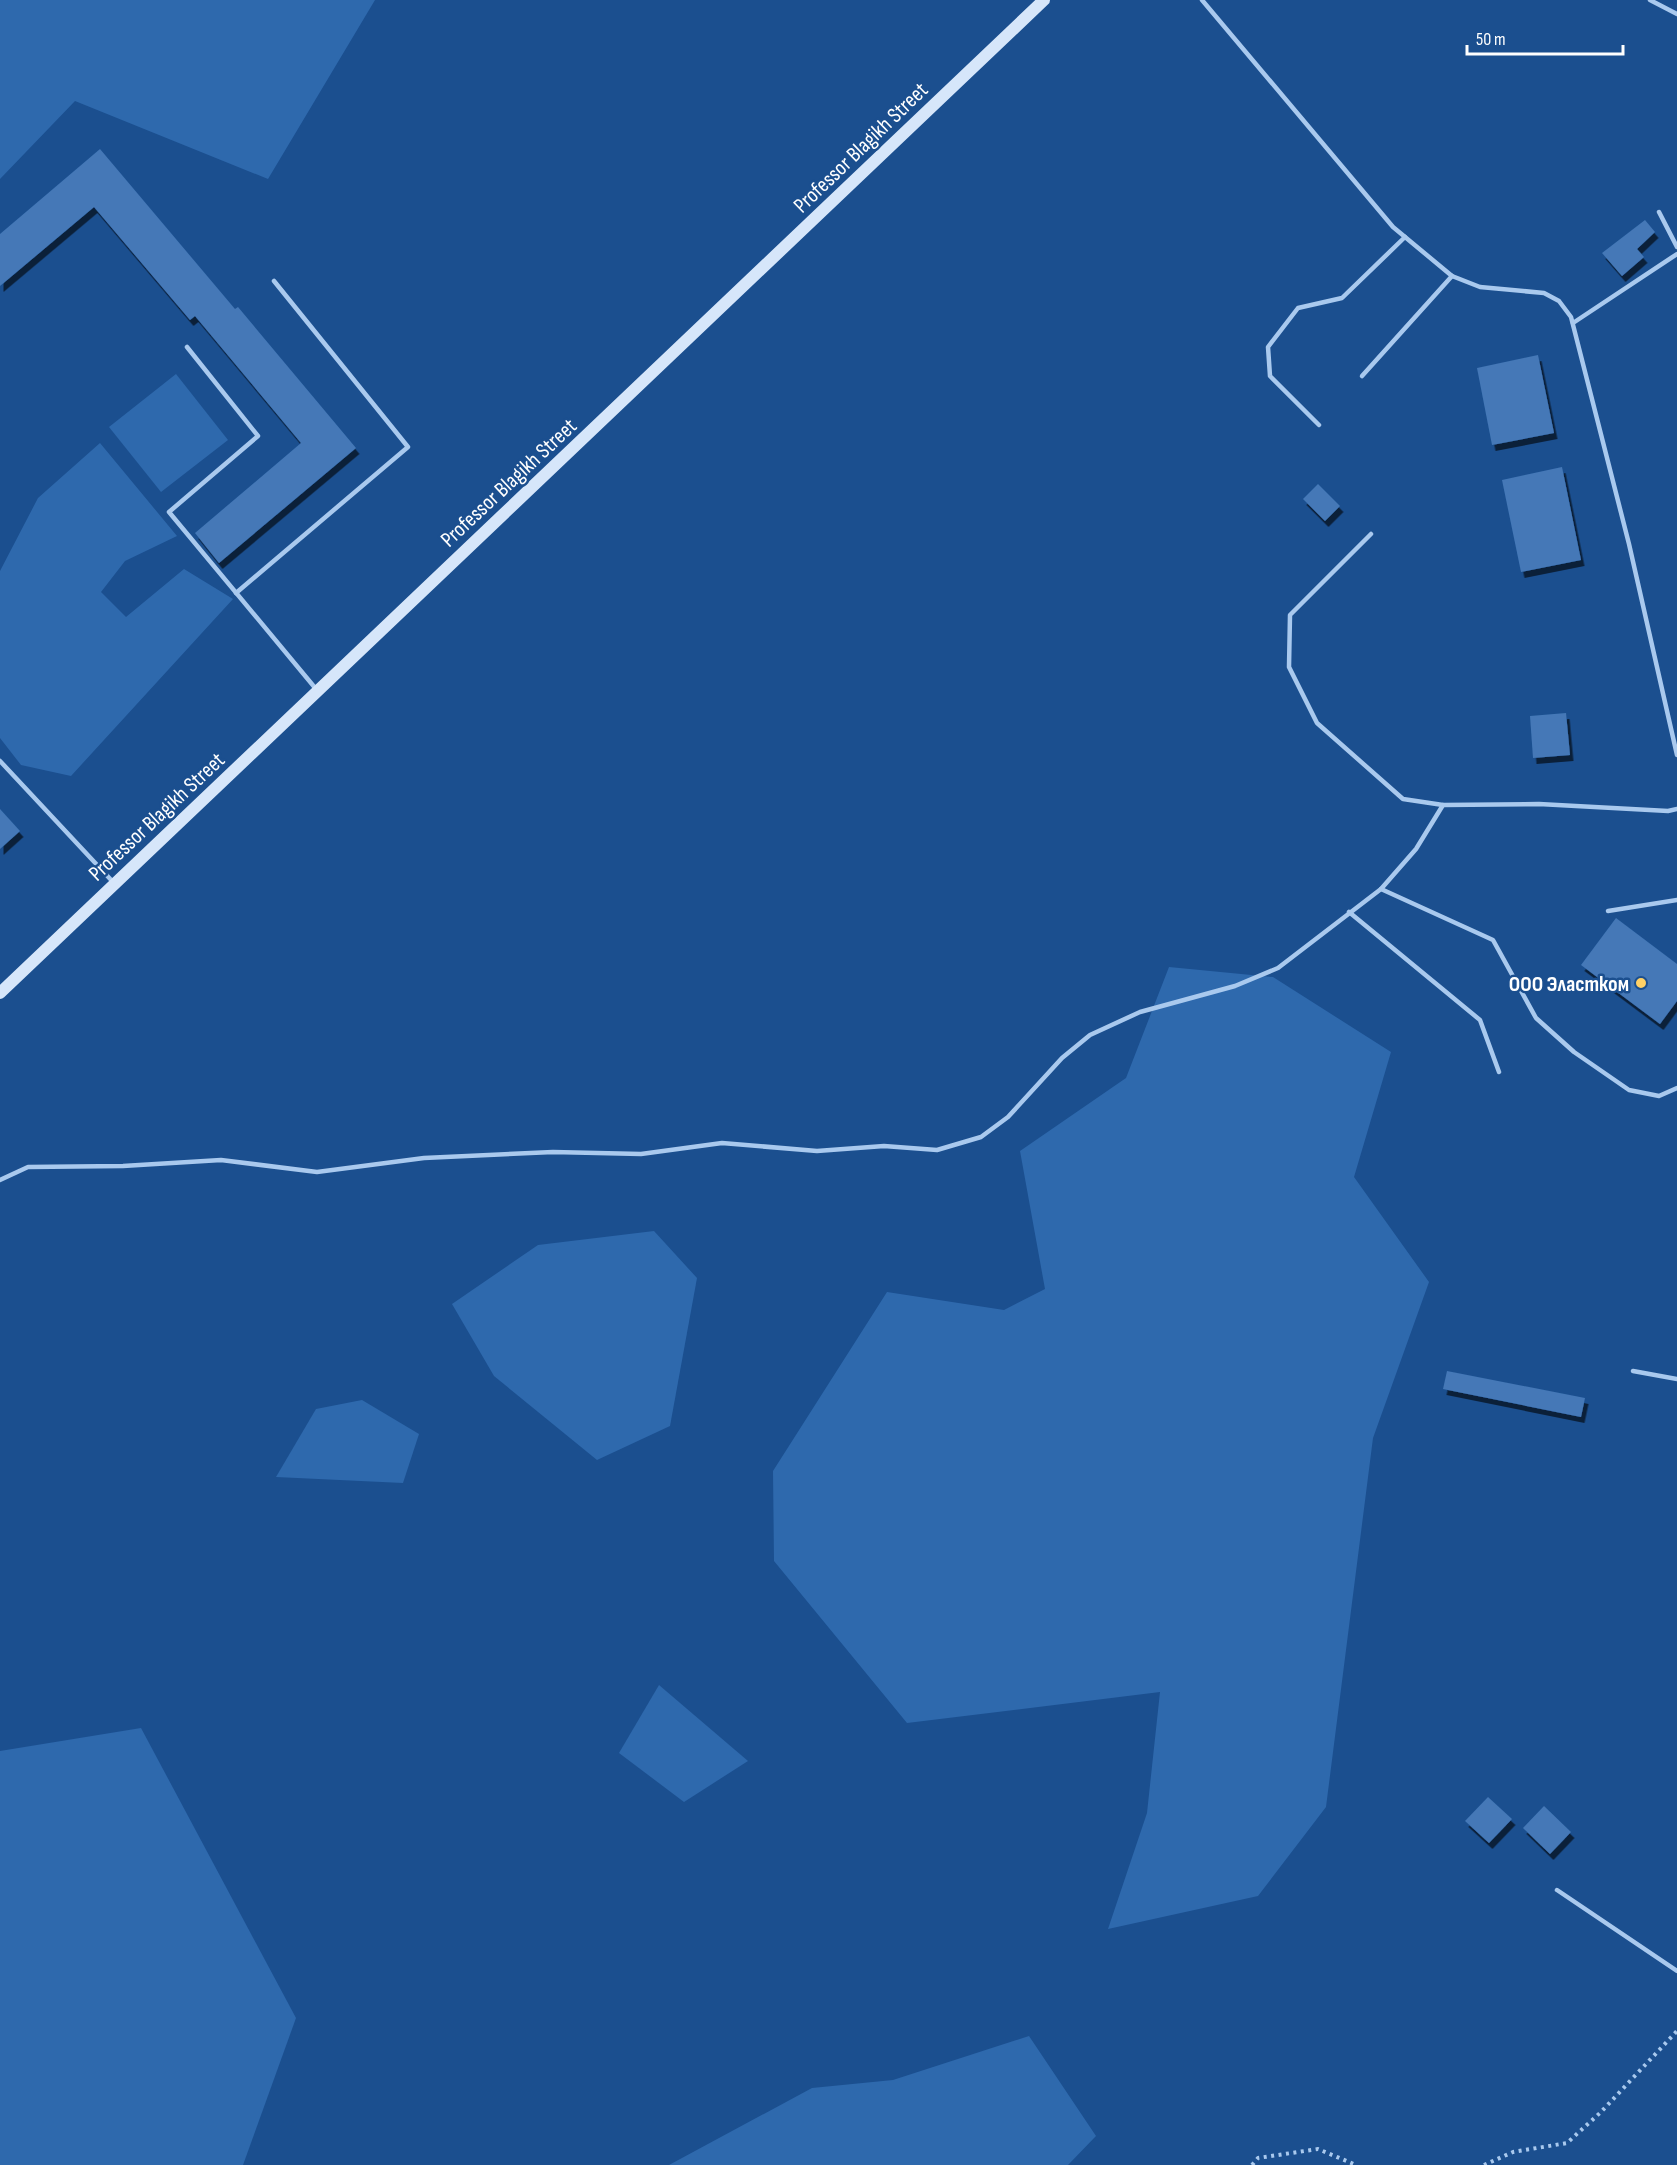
<svg xmlns="http://www.w3.org/2000/svg" width="1677" height="2165" font-family="'Sofia Sans Condensed',sans-serif">
  <style>
    .green { fill: #2e69ad }
    .building { fill: #4478b7; filter: url(#shadow) }
    .lines { fill: none; stroke-linecap: round; stroke-linejoin: round }
    .path { stroke: #a9c9ee; stroke-width: 4; stroke-dasharray: 3 4.5; stroke-linecap: butt }
    .service { stroke: #a9c9ee; stroke-width: 4.5 }
    .secondary { stroke: #d6e6fa; stroke-width: 12 }
    .poi-dot { fill: #ffd166; stroke: #1b4f8f; stroke-width: 2 }
    .labels { text-anchor: middle; stroke-width: 5; stroke-linejoin: round; paint-order: stroke }
    .street-label { font-size: 22px; fill: #fff; stroke: #1b4f8f }
    .poi-label { font-size: 22px; font-weight: bold; fill: #fff; stroke: #1b4f8f; text-anchor: end }
  </style>
  <defs>
    <filter id="shadow"><feDropShadow dx="3.5" dy="6" stdDeviation="0" flood-color="#0009"/></filter>
  </defs>
  <rect width="100%" height="100%" fill="#1b4f8f"/>
  <g class="green">
    <polygon points="0,0 375,0 268,179 75,101 0,179"/>
    <polygon points="176,374 228,440 161,492 109,427"/>
    <polygon points="100,443 177,536 125,561 101,592 126,617 184,569 233,599 71,776 21,765 0,738 0,571 38,498"/>
    <polygon points="1169,967 1273,977 1391,1052 1354,1177 1429,1282 1373,1438 1326,1807 1258,1896 1108,1929 1147,1813 1160,1692 907,1723 774,1561 773,1471 887,1292 1004,1310 1045,1289 1020,1151 1126,1078"/>
    <polygon points="654,1231 697,1278 670,1426 597,1460 494,1376 452,1304 538,1245"/>
    <polygon points="362,1400 419,1434 403,1483 276,1477 316,1409"/>
    <polygon points="659,1685 748,1761 684,1802 619,1753"/>
    <polygon points="141,1728 296,2018 243,2165 0,2165 0,1751"/>
    <polygon points="1029,2036 1096,2136 1068,2165 669,2165 812,2088 893,2080"/>
  </g>
  <g class="building">
    <polygon points="100,149 235,309 238,307 356,448 219,563 195,533 301,443 195,316 190,320 94,207 0,286 0,234"/>
    <polygon points="1645,220 1655,232 1637,249 1644,257 1622,276 1602,253"/>
    <polygon points="1538,355 1554,433 1492,445 1477,368"/>
    <polygon points="1562,467 1581,560 1521,572 1502,480"/>
    <polygon points="1318,484 1340,506 1325,521 1303,499"/>
    <polygon points="1566,713 1570,755 1533,758 1530,716"/>
    <polygon points="0,809 20,831 0,849"/>
    <polygon points="1616,918 1677,964 1677,1001 1660,1024 1581,965"/>
    <polygon points="1447,1371 1585,1398 1581,1417 1443,1389"/>
    <polygon points="1488,1797 1512,1819 1489,1843 1465,1821"/>
    <polygon points="1544,1806 1571,1832 1550,1854 1523,1828"/>
  </g>
  <g class="lines">
    <g class="path">
      <polyline points="1252,2165 1258,2158 1318,2149 1356,2165"/>
      <polyline points="1484,2165 1513,2152 1567,2143 1601,2112 1677,2031"/>
    </g>
    <g class="service">
      <polyline points="1202,0 1393,227 1452,276 1480,287 1544,293 1559,301 1571,317 1629,544 1677,755"/>
      <polyline points="1650,0 1677,14"/>
      <polyline points="1659,212 1677,247"/>
      <polyline points="1573,323 1677,254"/>
      <polyline points="187,347 258,436 169,512 316,689"/>
      <polyline points="1362,376 1452,276"/>
      <polyline points="1319,425 1270,376 1268,347 1298,308 1342,298 1405,237"/>
      <polyline points="1371,534 1290,615 1289,667 1317,723 1403,799 1443,805 1539,804 1668,811 1677,809"/>
      <polyline points="236,593 408,447 274,281"/>
      <polyline points="0,761 113,882"/>
      <polyline points="1381,889 1493,940 1536,1018 1574,1052 1629,1090 1659,1096 1677,1088"/>
      <polyline points="1608,911 1677,900"/>
      <polyline points="1349,912 1480,1020 1499,1072"/>
      <polyline points="0,1180 28,1167 123,1166 221,1160 317,1172 424,1158 553,1152 641,1154 722,1143 817,1151 884,1146 937,1150 981,1137 1008,1117 1062,1058 1090,1035 1140,1012 1235,986 1278,968 1381,889 1416,849 1443,805"/>
      <polyline points="1633,1371 1677,1379"/>
      <polyline points="1557,1890 1677,1971"/>
    </g>
    <polyline class="secondary" points="0,993 1044,0"/>
  </g>
  <circle class="poi-dot" cx="1641" cy="983" r="6"/>
  <g class="labels">
    <g class="street-label">
      <text transform="translate(860 147) rotate(-44)" y="8">Professor Blagikh Street</text>
      <text transform="translate(508 482) rotate(-43)" y="8">Professor Blagikh Street</text>
      <text transform="translate(156 816) rotate(-43)" y="8">Professor Blagikh Street</text>
    </g>
    <g class="poi-label">
      <text x="1629" y="991">ООО Эластком</text>
    </g>
  </g>
  <path d="M1467 45v9h156v-9" fill="none" stroke="#ffffff" stroke-width="3"/>
  <text x="1476" y="45" font-size="18" fill="#ffffff" stroke="#1b4f8f" stroke-width="4.5" paint-order="stroke">50 m</text>
</svg>
